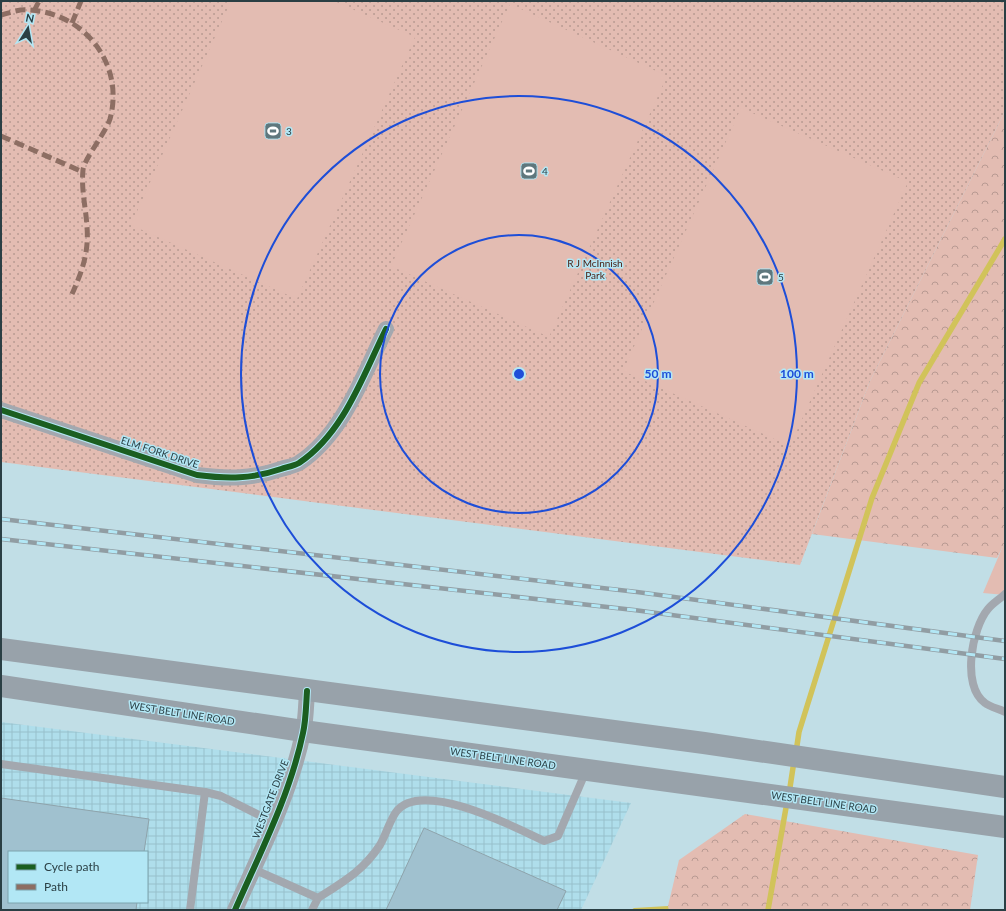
<svg xmlns="http://www.w3.org/2000/svg" width="1006" height="911" font-family="Lato,sans-serif">
  <style>
    .industrial { fill: url(#industrial-grid); fill-rule: evenodd }
    .forest { fill: url(#forest-crowns) }
    .park { fill: url(#park-dots) }
    .garden { fill: #e3bcb2 }
    .water { fill: #d1c35a }
    .lines { fill: none; stroke-linecap: round; stroke-linejoin: round }
    .stream { stroke: #d1c35a; stroke-width: 5.5 }
    .building { fill: #a0c1cf; stroke: #8ea3ab }
    .service { stroke: #a3a8af; stroke-width: 8 }
    .minor { stroke: #a3a8af; stroke-width: 16 }
    .primary { stroke: #98a2aa; stroke-width: 22 }
    .rail-casing { stroke: #919da3; stroke-width: 4.5 }
    .rail { stroke: #b2e7f5; stroke-width: 3; stroke-dasharray: 9; stroke-linecap: butt }
    .quiet { stroke: #8d6e63; stroke-width: 5; stroke-dasharray: 10 5; stroke-linecap: butt }
    .cycleway-casing { stroke: #b2e7f5; stroke-width: 8 }
    .cycleway { stroke: #1b5e20; stroke-width: 6 }
    .ring { fill: none; stroke: #1d4ed8; stroke-width: 2 }
    .labels { text-anchor: middle; stroke-width: 3; stroke-linejoin: round; paint-order: stroke }
    .poi-label { font-size: 10px; fill: #2a3f44; stroke: #b2e7f5; text-anchor: start }
    .park-label { font-size: 10px; fill: #481a0e; stroke: #b2e7f5 }
    .street-label { font-size: 10px; fill: #2a3f44; stroke: #b2e7f5 }
    .centre { fill: #1d4ed8; stroke: #b2e7f5; stroke-width: 2 }
    .ring-label { font-size: 12px; text-anchor: middle; font-weight: bold; fill: #1d4ed8; stroke: #b2e7f5; stroke-width: 3; stroke-linejoin: round; paint-order: stroke }
  </style>
  <defs>
    <pattern id="industrial-grid" width="8" height="8" patternUnits="userSpaceOnUse"><rect width="8" height="8" fill="#afdeeb"/><path d="M0 4h8M4 0v8" fill="none" stroke="#97c0cb"/></pattern>
    <pattern id="forest-crowns" width="20" height="18" patternUnits="userSpaceOnUse"><rect width="20" height="18" fill="#e3bcb2"/><path d="M2 6a3 3 0 1 1 6 0M12 15a3 3 0 1 1 6 0" fill="none" stroke="#b89a92"/></pattern>
    <pattern id="park-dots" width="8" height="8" patternUnits="userSpaceOnUse"><rect width="8" height="8" fill="#e3bcb2"/><path d="M2 2h.1M6 6h.1" fill="none" stroke="#b89a92" stroke-width="1.8" stroke-linecap="round"/></pattern>
  </defs>
  <rect width="100%" height="100%" fill="#c1dee6"/>
  <path class="industrial" d="M 1,722 L 631,803 L 581,910 L 1,910 ZM 9,852 L 147,852 L 147,902 L 9,902 Z"/>
  <g class="forest">
    <polygon points="1005,111 1005,542 997,558 812,534 870,381"/>
    <polygon points="745,814 978,855 970,910 669,910 668,906 679,860"/>
  </g>
  <polygon class="park" points="1,1 1005,1 1005,111 870,381 800,565 1,462"/>
  <g class="garden">
    <polygon points="231,1 334,1 415,37 297,299 131,225"/>
    <polygon points="510,4 667,76 549,337 391,266"/>
    <polygon points="741,108 908,182 790,446 623,371"/>
    <polygon points="1005,541 1005,595 983,593"/>
  </g>
  <polygon class="water" points="668,906 669,910 631,910 634,908"/>
  <g class="lines">
    <g class="stream">
      <polyline points="796,752 799,732 872,498 919,383 1005,239"/>
      <polyline points="789,794 794,761"/>
      <polyline points="768,910 787,802"/>
    </g>
  </g>
  <g class="building">
    <polygon points="1,798 149,819 144,852 9,852 9,902 137,902 136,910 1,910"/>
    <polygon points="424,828 566,891 557,910 386,910"/>
  </g>
  <g class="lines">
    <g class="service">
      <path d="M 1005,594 C 1000,599 993,603 988,609 C 972,628 961,686 985,703 C 990,707 999,709 1005,712"/>
      <polyline points="1,764 205,792 221,796 273,822"/>
      <polyline points="253,869 318,898 312,910"/>
      <path d="M 318,898 C 343,882 363,871 380,845 C 386,835 389,822 396,812 C 421,778 515,827 544,841 L 558,836 L 586,771"/>
      <polyline points="190,910 205,792"/>
    </g>
    <g class="minor">
      <path d="M 1,410 L 197,475 C 228,479 252,479 281,469 C 287,467 294,466 299,463 C 344,433 363,375 386,329"/>
      <path d="M 235,910 C 260,853 290,795 303,733 C 306,720 306,705 307,691"/>
    </g>
    <g class="primary">
      <polyline points="1,649 704,743 1005,787"/>
      <polyline points="1,686 303,731 1005,827"/>
    </g>
    <g class="rail-casing">
      <g id="rail">
        <polyline points="1,519 637,592 1005,641"/>
        <polyline points="1,539 634,610 1005,659"/>
      </g>
    </g>
    <use href="#rail" class="rail"/>
    <g class="quiet">
      <polyline points="34,11 39,1"/>
      <path d="M 1,15 C 9,13 19,9 28,10 C 84,12 125,64 110,119 C 105,134 84,159 83,170 C 81,190 86,208 87,227 C 89,252 82,272 72,294"/>
      <polyline points="72,23 81,1"/>
      <polyline points="1,136 83,172"/>
    </g>
    <g class="cycleway-casing">
      <g id="cycleway">
        <path d="M 1,410 L 197,475 C 228,479 252,479 281,469 C 287,467 294,466 299,463 C 344,433 363,375 386,329"/>
        <path d="M 235,910 C 260,853 290,795 303,733 C 306,720 306,705 307,691"/>
      </g>
    </g>
    <use href="#cycleway" class="cycleway"/>
  </g>
  <g class="ring">
    <circle cx="519" cy="374" r="139"/>
    <circle cx="519" cy="374" r="278"/>
  </g>
  <defs>
    <g id="stadium-square" transform="scale(0.9)"><rect x="-9" y="-9" width="18" height="18" rx="4" fill="#5f777d" stroke="#b2e7f5"/><path d="M0-5a6.5 5 0 1 0 0 10a6.5 5 0 1 0 0-10ZM-3.5-1.8h7v3.6h-7Z" fill="#fff"/></g>
  </defs>
  <g fill-rule="evenodd">
    <use href="#stadium-square" x="273" y="131"/>
    <use href="#stadium-square" x="529" y="171"/>
    <use href="#stadium-square" x="765" y="277"/>
  </g>
  <g class="labels">
    <g class="poi-label">
      <text x="286" y="135">3</text>
      <text x="542" y="175">4</text>
      <text x="778" y="281">5</text>
    </g>
    <g class="park-label">
      <text x="595" y="267">R J McInnish<tspan x="595" dy="12">Park</tspan></text>
    </g>
    <g class="street-label">
      <text transform="translate(160 452) rotate(18)" y="4">ELM FORK DRIVE</text>
      <text transform="translate(182 713) rotate(9)" y="4">WEST BELT LINE ROAD</text>
      <text transform="translate(503 758) rotate(8)" y="4">WEST BELT LINE ROAD</text>
      <text transform="translate(270 799) rotate(-69)" y="4">WESTGATE DRIVE</text>
      <text transform="translate(824 802) rotate(8)" y="4">WEST BELT LINE ROAD</text>
    </g>
  </g>
  <circle cx="519" cy="374" r="6" class="centre"/>
  <g class="ring-label">
    <text x="658" y="378">50 m</text>
    <text x="797" y="378">100 m</text>
  </g>
  <rect width="1006" height="911" fill="none" stroke="#2a3f44" stroke-width="4"/>
  <rect x="8" y="851" width="140" height="52" fill="#b2e7f5" stroke="#7ca4ae"/>
  <rect x="16" y="864" width="20" height="6" fill="#1b5e20" stroke="#7ca4ae"/>
  <text x="44" y="871" font-size="12" fill="#2a3f44">Cycle path</text>
  <rect x="16" y="884" width="20" height="6" fill="#8d6e63" stroke="#7ca4ae"/>
  <text x="44" y="891" font-size="12" fill="#2a3f44">Path</text>
  <g transform="translate(28 28) rotate(11)" stroke="#b2e7f5" stroke-width="3" paint-order="stroke">
  <path d="M0-3L7 15L0 10L-7 15Z" fill="#2a3f44"/>
  <text y="-6" font-size="11" font-weight="bold" text-anchor="middle" fill="#2a3f44">N</text>
  </g>
</svg>
